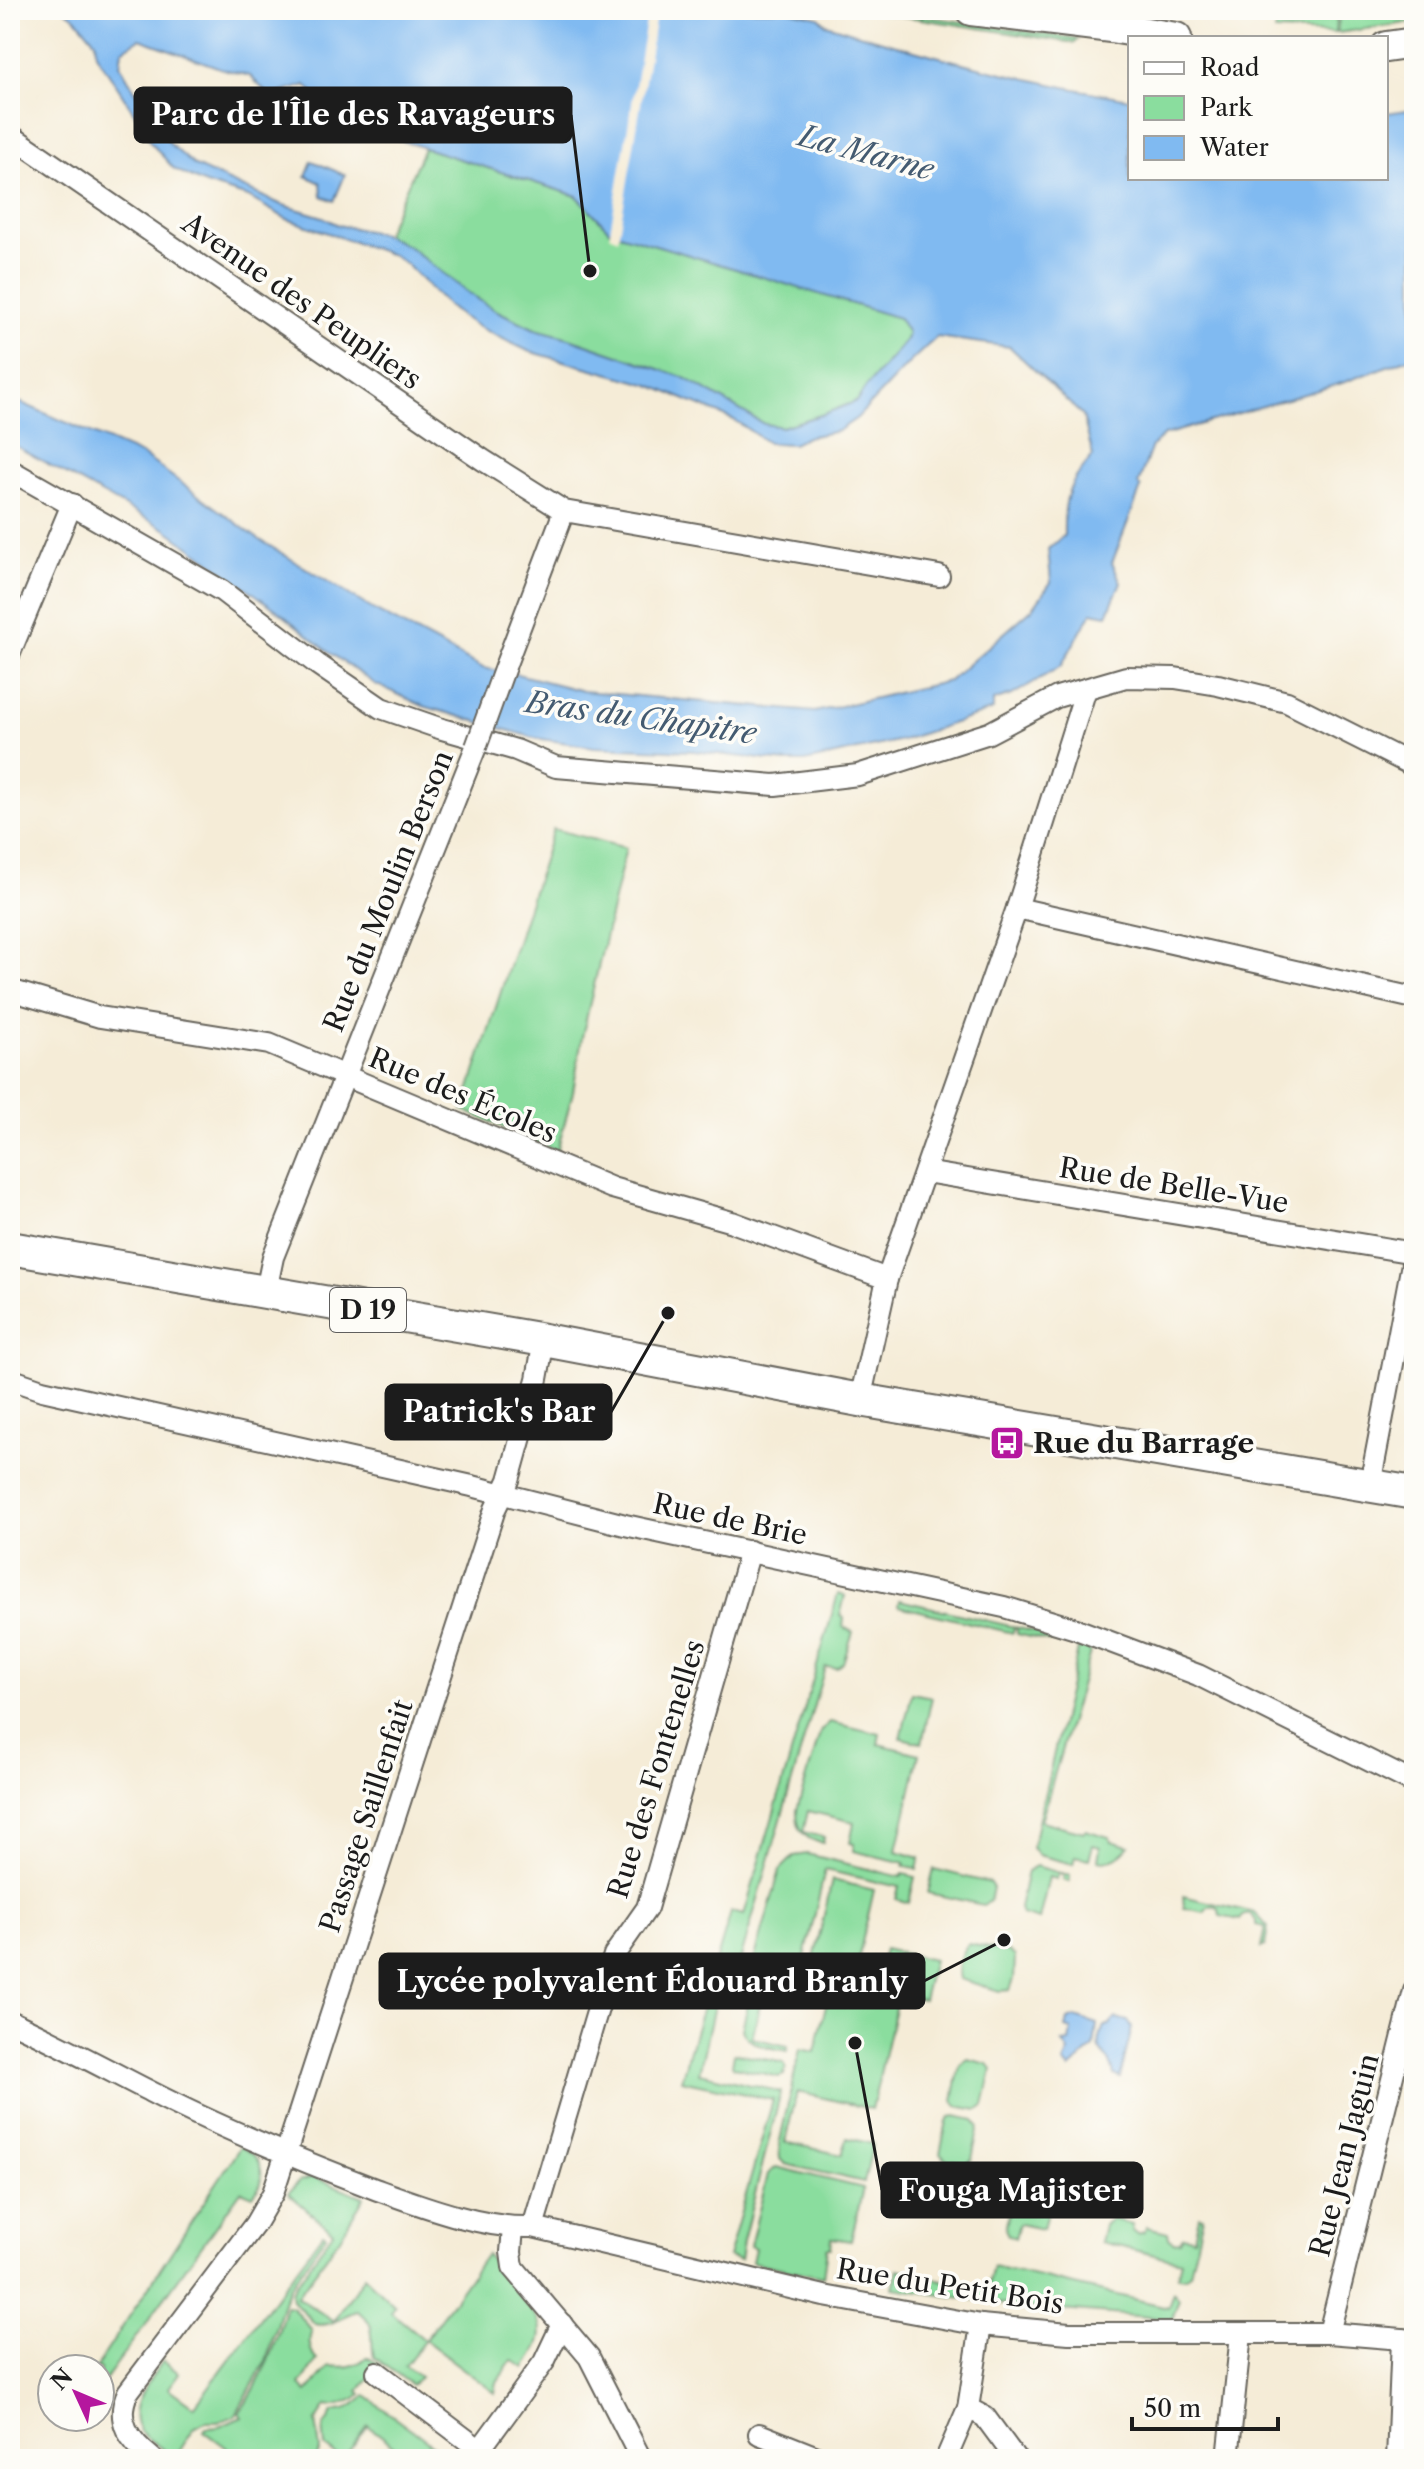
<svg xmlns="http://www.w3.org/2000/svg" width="1424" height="2469" font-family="'Libre Caslon Text',serif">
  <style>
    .green { fill: #8add9e; stroke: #537c5d; stroke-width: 2 }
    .water { fill: #80baf1; stroke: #4e6b86; stroke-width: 2; fill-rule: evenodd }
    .pier { fill: #f5ecd7 }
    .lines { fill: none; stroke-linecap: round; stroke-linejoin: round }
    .street-casing { stroke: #68655d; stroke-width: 24 }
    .secondary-casing { stroke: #68655d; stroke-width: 34 }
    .primary-casing { stroke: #68655d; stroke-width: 36 }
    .street { stroke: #fff; stroke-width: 20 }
    .secondary { stroke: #fff; stroke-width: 30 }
    .primary { stroke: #fff; stroke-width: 32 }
    .street-bridge-casing { stroke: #68655d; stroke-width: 24; stroke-linecap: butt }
    .street-bridge { stroke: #fff; stroke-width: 20 }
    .labels { text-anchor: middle; stroke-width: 7; stroke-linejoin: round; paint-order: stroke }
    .shield { fill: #fdfcf7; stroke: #605f5e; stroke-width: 2 }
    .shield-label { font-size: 26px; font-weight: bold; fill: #1c1c1c }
    .street-label { font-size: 28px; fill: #1c1c1c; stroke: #fdfcf7 }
    .poi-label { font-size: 28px; font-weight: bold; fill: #1c1c1c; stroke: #fdfcf7; text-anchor: start }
    .water-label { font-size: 30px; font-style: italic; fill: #445b71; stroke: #fdfcf7 }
    .leader { fill: none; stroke: #1c1c1c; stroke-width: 3 }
    .callout-dot { fill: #1c1c1c; stroke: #fdfcf7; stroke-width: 3 }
    .callout { fill: #1c1c1c; stroke: #1c1c1c; stroke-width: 3 }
    .callout-label { font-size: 30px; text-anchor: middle; font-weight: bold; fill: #fff }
  </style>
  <rect width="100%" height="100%" fill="#fdfcf7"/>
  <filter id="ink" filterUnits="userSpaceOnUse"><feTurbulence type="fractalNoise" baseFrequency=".0125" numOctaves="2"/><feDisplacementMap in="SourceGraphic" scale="16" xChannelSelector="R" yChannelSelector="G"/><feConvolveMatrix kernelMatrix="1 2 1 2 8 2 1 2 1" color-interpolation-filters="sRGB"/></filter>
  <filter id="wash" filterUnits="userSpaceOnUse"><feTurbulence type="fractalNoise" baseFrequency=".006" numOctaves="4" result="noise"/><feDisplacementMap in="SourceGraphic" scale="32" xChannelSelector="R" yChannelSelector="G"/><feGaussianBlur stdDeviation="1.8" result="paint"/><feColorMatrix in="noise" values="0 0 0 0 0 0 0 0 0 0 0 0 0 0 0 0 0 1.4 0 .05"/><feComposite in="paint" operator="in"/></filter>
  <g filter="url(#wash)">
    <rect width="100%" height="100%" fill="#f5ecd7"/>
    <g class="green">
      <polygon points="862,10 884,10 1078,39 1075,43"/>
      <polygon points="1277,10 1337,10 1335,33 1275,31"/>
      <polygon points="1340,10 1414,10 1414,22 1337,33"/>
      <polygon points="424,148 577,196 610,231 899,318 908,333 906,340 866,387 857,401 824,414 782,427 764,424 685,378 569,338 535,329 495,310 471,295 408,246 385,235"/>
      <polygon points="553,829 626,848 582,1037 573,1092 557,1151 463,1110"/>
      <polygon points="838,1594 845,1596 840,1616 844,1618 843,1627 853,1632 843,1663 837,1668 825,1667 740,1961 738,1963 724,1961 699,2073 781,2092 743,2241 740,2260 728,2257 773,2100 681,2080 731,1912 744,1915"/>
      <polygon points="899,1600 1040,1633 1053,1637 1052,1642 1017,1634 1017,1629 1014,1628 1013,1633 898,1606"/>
      <path d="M 1079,1645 L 1091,1649 L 1041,1821 L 1084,1832 L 1085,1830 L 1109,1837 L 1111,1841 L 1129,1846 C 1121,1856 1111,1863 1098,1860 L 1100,1847 L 1093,1845 L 1089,1859 L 1075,1856 L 1073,1864 L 1038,1855 L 1032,1848 Z"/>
      <polygon points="912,1693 932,1697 922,1743 901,1738"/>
      <path d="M 830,1722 L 880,1734 L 878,1744 L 919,1754 L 897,1851 L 920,1858 L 917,1869 L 904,1866 L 905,1863 L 853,1851 L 854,1844 L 850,1843 L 854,1822 L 808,1811 L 803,1832 L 824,1837 L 823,1843 C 805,1840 796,1829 797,1810 L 821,1730 Z"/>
      <path d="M 807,1854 L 901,1877 L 903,1874 L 915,1877 L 909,1903 L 896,1899 L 899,1887 L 825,1870 L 803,1966 L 876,1983 L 884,1949 L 933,1960 L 923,2000 L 898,1995 L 872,2109 L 797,2092 L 785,2142 L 842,2155 L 847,2138 L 873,2144 L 864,2182 L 785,2164 L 780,2159 L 779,2145 L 800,2049 L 815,2052 L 827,2001 L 764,1987 L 752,2038 L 788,2046 L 787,2051 C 770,2047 749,2047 742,2029 L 756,1972 L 753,1964 L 780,1870 L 794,1856 Z"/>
      <polygon points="1036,1866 1070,1876 1069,1882 1063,1880 1064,1875 1058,1874 1057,1879 1049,1877 1039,1920 1021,1915 1019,1908 1027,1871"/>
      <polygon points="934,1869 990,1883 993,1888 990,1901 983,1905 928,1893"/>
      <polygon points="832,1880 874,1890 856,1969 814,1959"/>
      <polygon points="1183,1896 1255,1913 1268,1927 1265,1946 1261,1948 1265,1927 1256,1925 1256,1921 1252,1915 1244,1915 1240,1920 1220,1916 1219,1909 1214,1906 1208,1907 1204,1912 1184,1908"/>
      <path d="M 969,1944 L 1008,1952 L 1015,1956 L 1014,1979 L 1010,1990 L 1000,1991 L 959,1979 C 957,1969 960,1950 969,1944 Z"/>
      <polygon points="737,2053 784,2063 786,2067 784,2075 779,2077 734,2067 732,2064 734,2054"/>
      <polygon points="968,2059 988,2064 992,2069 984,2106 978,2110 957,2106 953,2100 960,2065"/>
      <polygon points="955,2116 974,2120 979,2126 972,2159 966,2164 947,2160 940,2154 947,2121 950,2117"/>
      <path d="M 240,2147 C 262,2155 268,2177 253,2196 L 241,2191 L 100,2387 L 100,2369 L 95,2369 Z"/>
      <polygon points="776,2167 863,2188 851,2241 832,2238 831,2248 827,2248 823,2277 752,2262 755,2248 750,2246 768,2174"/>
      <path d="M 313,2177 L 364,2197 L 340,2238 L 297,2297 L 334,2321 L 364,2276 L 395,2306 L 391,2312 L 425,2340 L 486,2254 C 494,2263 501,2274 509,2284 C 537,2318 556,2325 525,2368 L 512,2360 L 497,2382 L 495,2393 L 425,2340 L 405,2366 L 420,2377 L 412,2385 L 374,2357 C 369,2336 379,2326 357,2311 C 341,2315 333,2328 315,2324 L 292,2300 L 291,2292 L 333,2232 L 288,2193 L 300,2181 Z"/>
      <polygon points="1003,2194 1024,2199 1025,2205 1029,2208 1036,2208 1039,2202 1049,2204 1043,2229 1019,2224 1015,2238 1008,2235 1005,2229 1010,2209 996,2205 997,2200"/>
      <polygon points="1199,2216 1203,2217 1190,2273 1184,2277 1177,2276 1181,2261 1100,2242 1104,2225 1111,2219 1132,2224 1133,2230 1138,2234 1144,2232 1147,2227 1168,2232 1169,2238 1173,2242 1180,2241 1183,2236 1194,2238"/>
      <path d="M 323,2233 L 326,2235 L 289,2288 L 284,2299 L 266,2361 L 235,2416 L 218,2422 L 205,2422 L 194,2428 L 179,2452 L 173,2456 C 163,2449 149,2441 141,2432 C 124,2409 150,2379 163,2361 L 179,2373 L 168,2388 L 194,2407 Z"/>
      <polygon points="993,2266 1168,2307 1173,2292 1179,2299 1172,2319 1025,2307 893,2288 898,2269 987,2291"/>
      <path d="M 286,2306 L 292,2307 L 312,2330 C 307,2341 310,2351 317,2360 L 300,2385 L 307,2392 L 330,2366 C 345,2368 356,2367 367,2357 L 380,2365 L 359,2391 L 362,2394 C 353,2400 336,2409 326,2406 L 316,2421 L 320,2450 L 316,2459 L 242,2459 L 204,2431 L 206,2428 L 219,2427 L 242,2417 L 239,2413 C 263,2380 275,2345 286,2306 Z"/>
      <polygon points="366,2396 452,2459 412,2459 368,2426 349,2452 358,2459 341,2459 325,2447 323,2427 333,2412 345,2410"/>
    </g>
    <g class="water">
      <path d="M 65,10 L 788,10 L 819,17 L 826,24 C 926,55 1026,82 1130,99 L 1130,178 L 1386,178 L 1386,113 L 1414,109 L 1414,356 L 1342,383 L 1164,435 L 1152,446 L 1138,484 L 1141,488 L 1112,563 L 1121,582 L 1107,615 L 1092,612 L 1061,666 L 1012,695 L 993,701 L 993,710 L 906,739 L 805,762 L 786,762 L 693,751 L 594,747 L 535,738 L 423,706 L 375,684 L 330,653 L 278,611 L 167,530 L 10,443 L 10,398 L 144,456 L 257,538 L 374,610 L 483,668 L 517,674 L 583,691 L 815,712 L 949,681 L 1033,608 L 1051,582 L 1048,549 L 1064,535 C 1063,498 1068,484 1093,456 L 1083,416 L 1010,347 L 937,337 L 912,360 L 857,418 L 838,431 L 807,437 L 793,444 L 768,443 L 734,420 L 650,385 L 528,351 L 478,327 L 452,310 L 406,264 L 392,255 L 287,219 L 248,197 L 205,184 L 174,169 L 150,142 L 137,117 L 96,54 L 95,41 L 76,18 ZM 140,39 L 220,68 L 250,76 L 270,96 L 306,85 L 339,121 L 577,196 L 610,231 L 619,234 L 899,318 L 908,333 L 906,340 L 866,387 L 857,401 L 824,414 L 782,427 L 764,424 L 685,378 L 569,338 L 535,329 L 495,310 L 471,295 L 408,246 L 382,234 L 338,225 L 323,217 L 280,204 L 195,166 L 171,145 L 152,119 L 120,65 L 122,50 Z"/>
      <polygon points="312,161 345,175 334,201 322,196 321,183 306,176"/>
      <polygon points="1075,2017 1097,2024 1094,2047 1070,2069 1064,2063 1069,2052 1063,2043 1070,2042 1072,2030 1066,2028 1068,2020"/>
      <path d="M 1116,2018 L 1128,2021 L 1132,2028 L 1120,2078 L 1114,2075 C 1111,2050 1090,2059 1104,2026 L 1109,2026 Z"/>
    </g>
    <polygon class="pier" points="648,10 657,10 618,239 610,235 610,231"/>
  </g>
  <g filter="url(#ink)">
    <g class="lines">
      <g class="street-casing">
        <g id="street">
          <polyline points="10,135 483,460 564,511 939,576"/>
          <polyline points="10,470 222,591 317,664 381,708 442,729 516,750 556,767 775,785 858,775 989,733 1057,697 1126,677 1175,678 1218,685 1287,702 1414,766"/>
          <polyline points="10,653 72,504"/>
          <polyline points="506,664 564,511"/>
          <polyline points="1017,908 1414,998"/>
          <polyline points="10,990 100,1017 269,1044 612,1188 732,1222 887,1279"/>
          <polyline points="925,1172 1414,1253"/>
          <polyline points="266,1291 273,1257 476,747"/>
          <polyline points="10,1379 42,1390 472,1486 625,1525 1004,1607 1076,1629 1198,1675 1414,1783"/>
          <polyline points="860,1400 887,1279 1017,908 1086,689"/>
          <polyline points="1370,1485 1414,1253"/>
          <path d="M 10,2021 C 58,2043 104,2068 151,2092 C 223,2129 299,2160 375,2189 C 422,2206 483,2229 533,2227 L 824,2296 L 981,2325 L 1069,2333 L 1329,2333 L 1414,2340"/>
          <polyline points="533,2227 614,1955 647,1908 750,1551"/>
          <polyline points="513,2228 511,2252 513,2267 589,2357 641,2459"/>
          <polyline points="1329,2333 1414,1991"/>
          <polyline points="377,2372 480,2450"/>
          <polyline points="968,2408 985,2417 1016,2459"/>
          <polyline points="759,2434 822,2459"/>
          <path d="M 153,2459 C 130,2441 114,2421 128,2392 L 255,2224 L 273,2193 L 495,1509 L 509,1480 L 537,1379 L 544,1340"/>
          <polyline points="473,2459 544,2362 562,2324"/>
          <polyline points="946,2459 968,2408 981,2325"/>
          <polyline points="1228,2459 1241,2334"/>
          <polyline points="1397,2459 1402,2339"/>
        </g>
      </g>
      <g class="secondary-casing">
        <g id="secondary">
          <polyline points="971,10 1111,27 1176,38"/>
          <polyline points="1386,47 1414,43"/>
        </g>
      </g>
      <g class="primary-casing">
        <polyline id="primary" points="10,1248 544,1340 860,1400 1414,1493"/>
      </g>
      <use href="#street" class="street"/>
      <use href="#secondary" class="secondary"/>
      <use href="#primary" class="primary"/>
      <g class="street-bridge-casing">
        <polyline id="street-bridge" points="476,747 506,664"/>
      </g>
      <use href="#street-bridge" class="street-bridge"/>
    </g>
  </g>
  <defs>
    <g id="bus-square" transform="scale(1.8)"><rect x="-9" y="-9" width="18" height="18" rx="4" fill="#b5179e" stroke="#fdfcf7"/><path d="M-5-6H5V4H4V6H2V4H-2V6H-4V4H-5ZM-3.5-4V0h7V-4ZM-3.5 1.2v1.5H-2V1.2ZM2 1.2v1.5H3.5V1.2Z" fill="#fff"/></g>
  </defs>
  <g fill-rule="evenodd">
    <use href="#bus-square" x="1007" y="1443"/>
  </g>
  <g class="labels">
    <rect class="shield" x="330" y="1288" width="76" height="44" rx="6"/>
    <g class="shield-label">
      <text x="368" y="1319">D 19</text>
    </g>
    <g class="street-label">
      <text transform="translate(302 301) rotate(35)" y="10">Avenue des Peupliers</text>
      <text transform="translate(388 891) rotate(-68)" y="10">Rue du Moulin Berson</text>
      <text transform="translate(463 1095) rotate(23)" y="10">Rue des Écoles</text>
      <text transform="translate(1174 1185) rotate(9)" y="10">Rue de Belle-Vue</text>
      <text transform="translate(730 1519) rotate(12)" y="10">Rue de Brie</text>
      <text transform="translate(656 1769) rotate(-73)" y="10">Rue des Fontenelles</text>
      <text transform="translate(366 1816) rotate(-72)" y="10">Passage Saillenfait</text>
      <text transform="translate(1344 2155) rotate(-76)" y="10">Rue Jean Jaguin</text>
      <text transform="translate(950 2286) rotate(9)" y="10">Rue du Petit Bois</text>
    </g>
    <g class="poi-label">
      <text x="1033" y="1453">Rue du Barrage</text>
    </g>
    <g class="water-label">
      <text transform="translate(866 153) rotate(15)" y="10">La Marne</text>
      <text transform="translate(641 718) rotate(8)" y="10">Bras du Chapitre</text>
    </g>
  </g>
  <path class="leader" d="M590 271L571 115M668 1313L611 1412M1004 1940L924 1981M855 2043L882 2190"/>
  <g class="callout-dot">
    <circle cx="590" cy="271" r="8"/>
    <circle cx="668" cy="1313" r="8"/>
    <circle cx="1004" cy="1940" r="8"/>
    <circle cx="855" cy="2043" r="8"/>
  </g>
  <g class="callout">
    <rect x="135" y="88" width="436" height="54" rx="8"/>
    <rect x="386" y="1385" width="225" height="54" rx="8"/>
    <rect x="380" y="1954" width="544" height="54" rx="8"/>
    <rect x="882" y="2163" width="260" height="54" rx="8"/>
  </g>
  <g class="callout-label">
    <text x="353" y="125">Parc de l'Île des Ravageurs</text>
    <text x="499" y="1422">Patrick's Bar</text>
    <text x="652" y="1992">Lycée polyvalent Édouard Branly</text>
    <text x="1012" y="2201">Fouga Majister</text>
  </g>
  <rect width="1424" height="2469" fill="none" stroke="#fdfcf7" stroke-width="40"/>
  <rect x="1128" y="36" width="260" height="144" fill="#fdfcf7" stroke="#a3a29f" stroke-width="2"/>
  <rect x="1144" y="62" width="40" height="12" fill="#ffffff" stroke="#a3a29f" stroke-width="2"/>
  <text x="1200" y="76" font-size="24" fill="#1c1c1c">Road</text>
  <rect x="1144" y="96" width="40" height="24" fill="#8add9e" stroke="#a3a29f" stroke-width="2"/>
  <text x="1200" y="116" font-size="24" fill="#1c1c1c">Park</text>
  <rect x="1144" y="136" width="40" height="24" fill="#80baf1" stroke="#a3a29f" stroke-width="2"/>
  <text x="1200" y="156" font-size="24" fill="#1c1c1c">Water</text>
  <g transform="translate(76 2393) rotate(314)"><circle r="38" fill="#fdfcf7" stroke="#a3a29f" stroke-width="2"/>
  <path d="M0-6L14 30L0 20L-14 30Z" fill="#b5179e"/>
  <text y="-12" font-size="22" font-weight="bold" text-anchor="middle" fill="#1c1c1c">N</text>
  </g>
  <path d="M1132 2417v12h146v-12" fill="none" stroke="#1c1c1c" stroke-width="4"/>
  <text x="1144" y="2417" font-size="24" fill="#1c1c1c" stroke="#fdfcf7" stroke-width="6" paint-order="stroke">50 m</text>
</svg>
